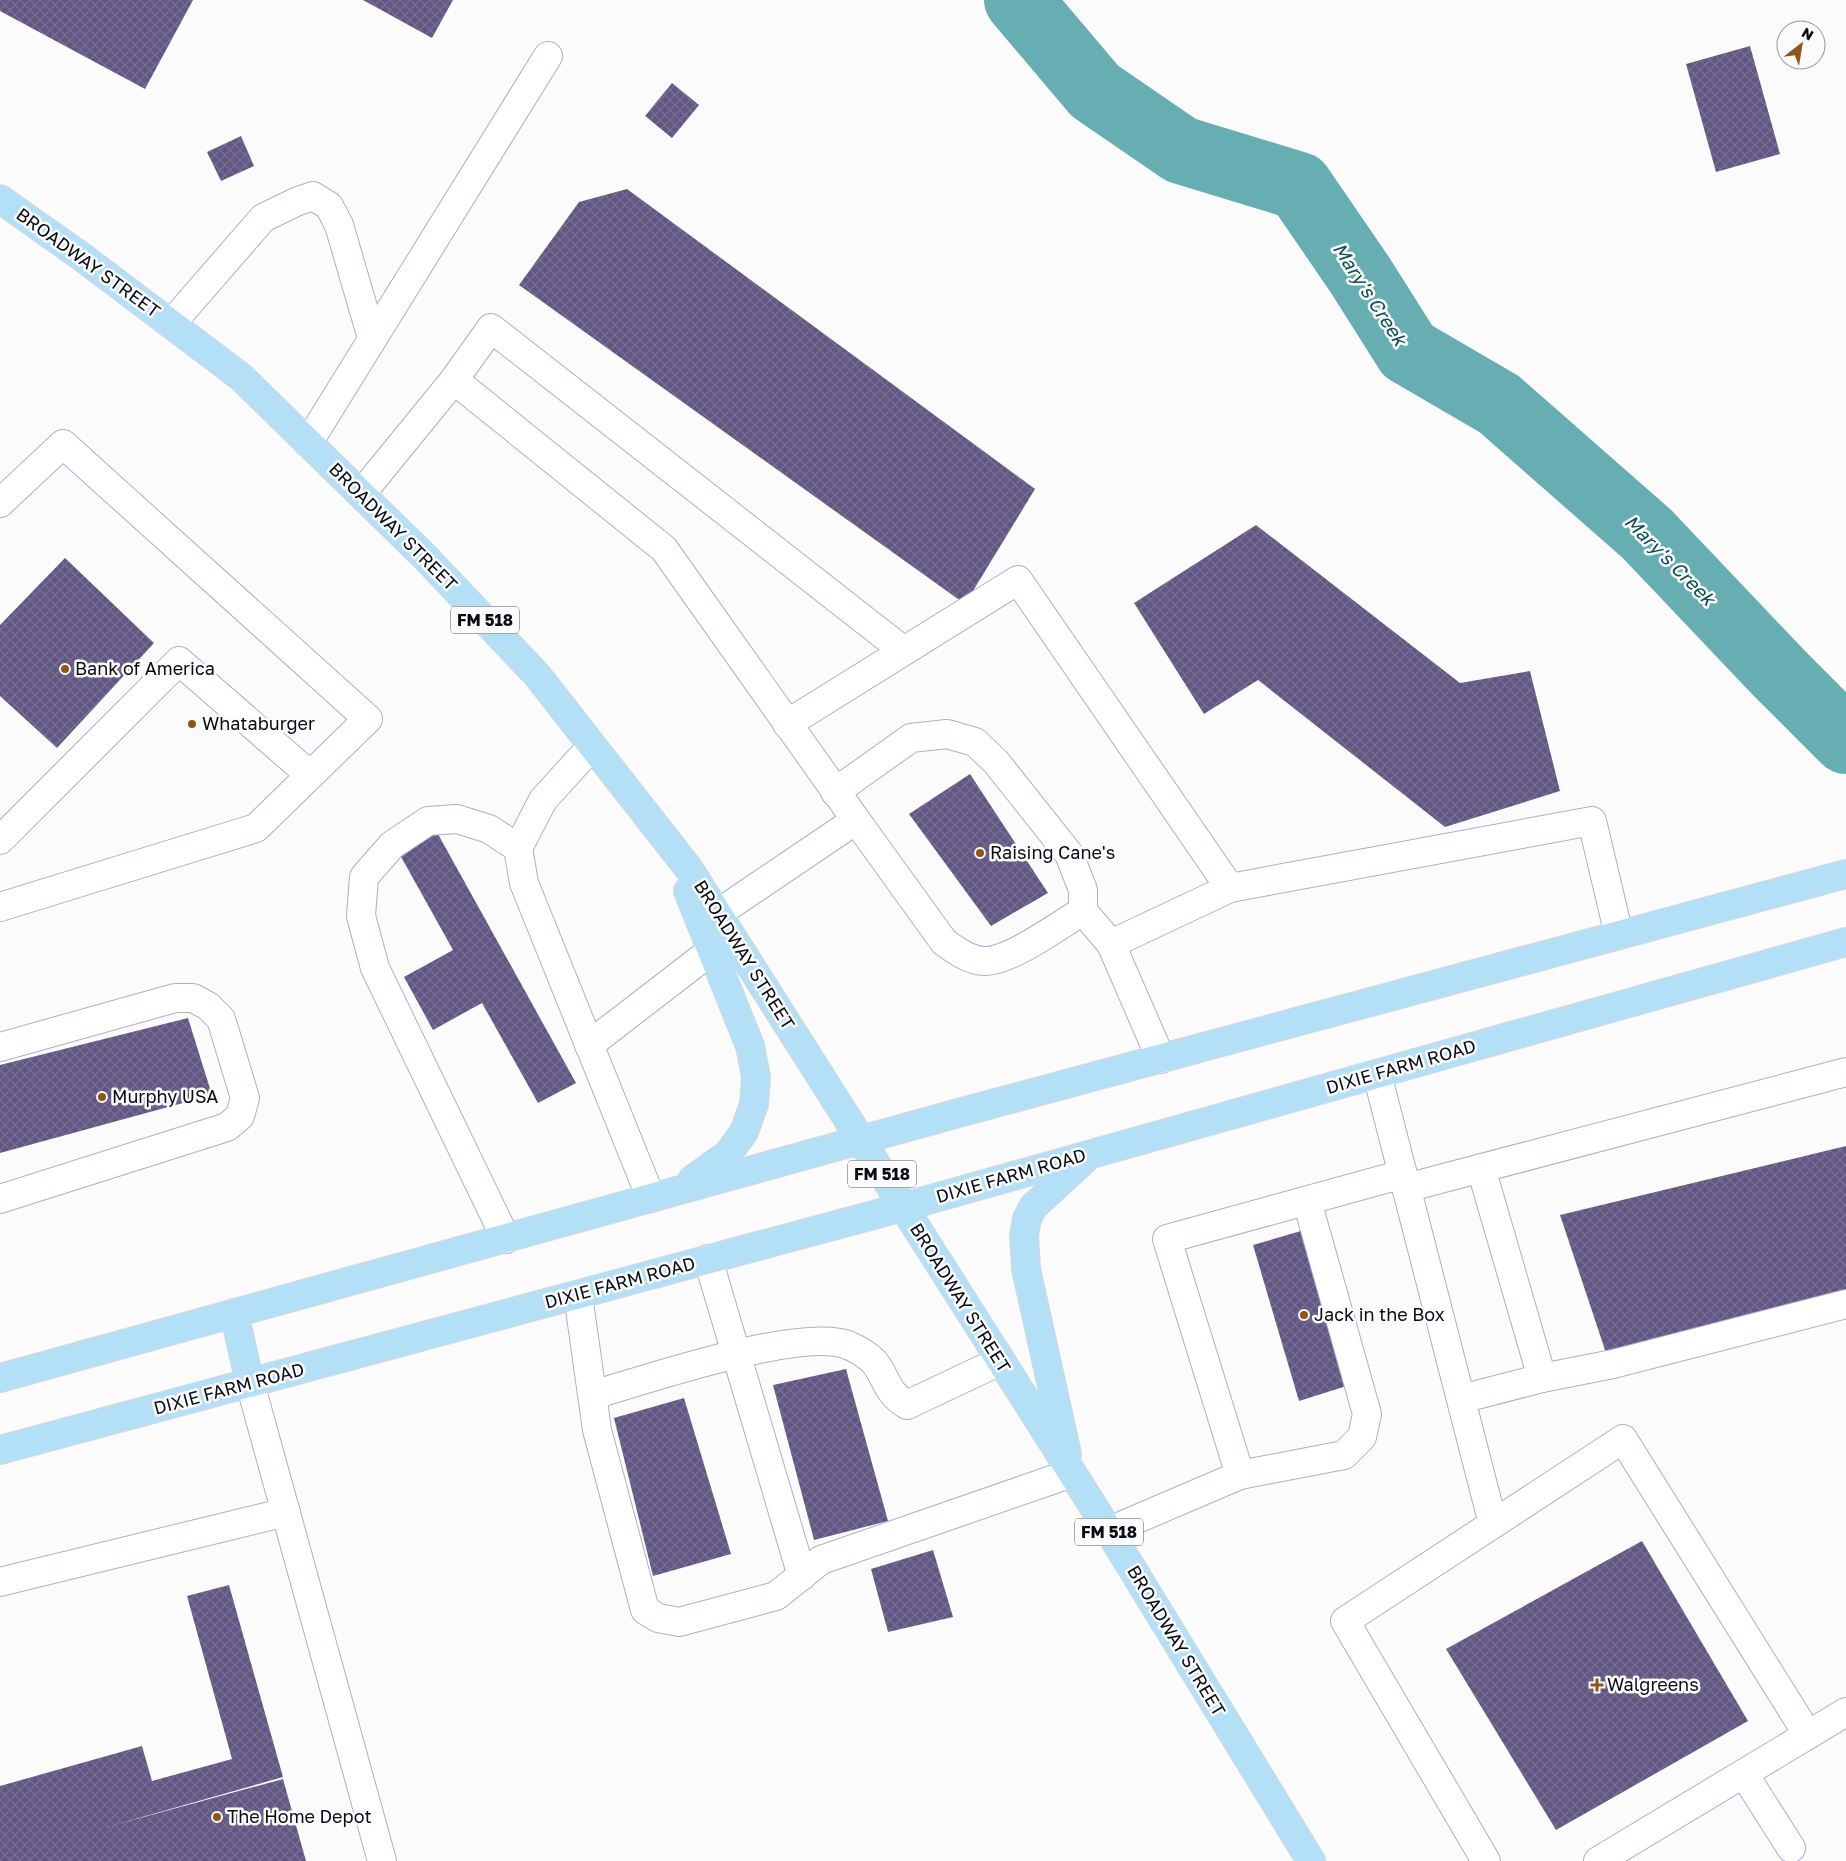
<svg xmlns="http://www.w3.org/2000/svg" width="1846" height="1861" font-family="'Golos Text',sans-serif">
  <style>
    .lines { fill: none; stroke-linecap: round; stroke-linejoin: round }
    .river { stroke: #66aeb2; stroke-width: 68 }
    .building { fill: url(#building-cross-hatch) }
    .minor-casing { stroke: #a4b2cd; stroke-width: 30 }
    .major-casing { stroke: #d7d8da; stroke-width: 30 }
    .minor { stroke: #fff; stroke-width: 28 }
    .major { stroke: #b3e0f7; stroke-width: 28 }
    .poi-dot { fill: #905514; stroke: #fbfbfb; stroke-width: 2 }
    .labels { text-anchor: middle; stroke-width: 5; stroke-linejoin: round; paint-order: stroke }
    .shield { fill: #fbfbfb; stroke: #51545a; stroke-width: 1 }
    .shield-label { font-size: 16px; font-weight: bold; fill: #080c15 }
    .street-label { font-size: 18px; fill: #080c15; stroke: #fbfbfb }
    .poi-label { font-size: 18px; fill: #080c15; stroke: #fbfbfb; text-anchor: start }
    .water-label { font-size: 19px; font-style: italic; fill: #0c4e51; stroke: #fbfbfb }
  </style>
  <defs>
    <pattern id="building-cross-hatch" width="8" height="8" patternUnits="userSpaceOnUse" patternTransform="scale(1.25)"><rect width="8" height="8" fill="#625784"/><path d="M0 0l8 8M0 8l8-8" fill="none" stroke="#776f91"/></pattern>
  </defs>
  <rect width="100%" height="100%" fill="#fbfbfb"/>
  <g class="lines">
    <polyline class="river" points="1018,0 1095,91 1181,150 1299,186 1360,275 1408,351 1499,404 1647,534 1779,673 1846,740"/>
  </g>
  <g class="building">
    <polygon points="0,0 193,0 145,89 0,11"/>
    <polygon points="363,0 453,0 432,38"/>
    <polygon points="1750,46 1780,154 1716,172 1686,64"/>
    <polygon points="672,83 699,105 672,138 645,116"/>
    <polygon points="241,136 254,166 221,181 207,152"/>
    <polygon points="627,189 1035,489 965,604 519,285 579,202"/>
    <polygon points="1256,525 1460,683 1530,671 1560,791 1445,827 1258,680 1204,714 1134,603"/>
    <polygon points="65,558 154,643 57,748 0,696 0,625"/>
    <polygon points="970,774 1048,893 991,926 909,814"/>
    <polygon points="433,825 576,1083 538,1103 482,1003 433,1030 404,977 453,950 395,846"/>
    <polygon points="188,1018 212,1095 0,1153 0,1065"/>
    <polygon points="1846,1146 1846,1292 1606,1353 1560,1215"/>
    <polygon points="1311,1228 1353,1384 1299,1401 1253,1245"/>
    <polygon points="846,1369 888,1521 814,1540 773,1385"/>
    <polygon points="684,1398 731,1554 653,1576 614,1418"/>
    <polygon points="1642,1541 1748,1721 1556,1830 1446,1649"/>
    <polygon points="933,1550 953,1617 888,1632 871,1569"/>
    <polygon points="229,1585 283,1777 107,1827 283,1779 306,1861 0,1861 0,1786 142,1746 152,1781 232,1759 187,1596"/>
  </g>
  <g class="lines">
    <g class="minor-casing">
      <g id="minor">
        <polyline points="171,324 263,218 298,201 313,196 329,206 339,225 372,338"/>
        <polyline points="454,380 491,328 904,651"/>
        <polyline points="308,443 548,56"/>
        <polyline points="361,494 454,380 664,549 856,820 717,914"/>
        <polyline points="0,503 63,444 368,719 256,828 0,907"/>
        <polyline points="787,724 1018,580 1230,888"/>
        <polyline points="592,746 543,800 518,848 524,883 651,1198"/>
        <polyline points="835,792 911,738 947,734 975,742 996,762 1069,854 1083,890 1083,911"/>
        <path d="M 856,820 L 944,942 C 955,950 970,961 985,961 C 1011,961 1059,925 1083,911 L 1111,944 L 1161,1059"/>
        <polyline points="0,840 179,661 310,775"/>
        <polyline points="1111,944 1230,888 1592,821 1619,935"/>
        <polyline points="589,1045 711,951"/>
        <polyline points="0,1047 175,998 193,998 208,1006 221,1019 245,1098 240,1116 227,1127 0,1199"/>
        <polyline points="1377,1074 1493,1524"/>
        <polyline points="1481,1168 1542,1378"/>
        <polyline points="1406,1188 1846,1072"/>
        <polyline points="506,1239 375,968 361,916 364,877 392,845 428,821 457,819 489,829 518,848"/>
        <polyline points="708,1259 802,1576"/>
        <polyline points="578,1295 597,1430 645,1610 658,1618 679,1622 776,1596 821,1560 1072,1473"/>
        <polyline points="250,1383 382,1861"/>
        <path d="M 593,1395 C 644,1380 806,1325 850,1346 C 857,1349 865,1354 870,1358 C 886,1371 883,1391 907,1405 L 1000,1361"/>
        <polyline points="1461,1399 1542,1378 1613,1364 1846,1304"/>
        <polyline points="1240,1475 1344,1455 1362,1437 1367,1414 1307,1201"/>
        <polyline points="1109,1531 1240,1475 1167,1239 1403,1174"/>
        <polyline points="0,1582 286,1512"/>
        <polyline points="1744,1774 1791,1848"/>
        <polyline points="1486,1861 1345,1621 1623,1439 1808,1735"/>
        <polyline points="1598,1861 1846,1712"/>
      </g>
    </g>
    <g class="major-casing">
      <g id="major">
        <polyline points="0,199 82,257 241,377 424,556 537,675 689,869 1109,1531 1311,1861"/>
        <polyline points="688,891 750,1046 756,1077 754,1104 744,1132 728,1154 692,1180"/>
        <polyline points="234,1313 250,1383"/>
        <polyline points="0,1378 962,1112 1846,874"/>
        <polyline points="0,1450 903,1207 1846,942"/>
        <polyline points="1067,1454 1026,1269 1024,1235 1027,1219 1033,1207 1085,1159"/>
      </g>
    </g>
    <use href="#minor" class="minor"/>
    <use href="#major" class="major"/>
  </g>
  <g class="poi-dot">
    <circle cx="65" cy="669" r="5"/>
    <circle cx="192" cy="724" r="5"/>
    <circle cx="980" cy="853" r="5"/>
    <circle cx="102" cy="1097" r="5"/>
    <circle cx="1304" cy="1315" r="5"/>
    <path d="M1594.5 1677.5h5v5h5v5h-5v5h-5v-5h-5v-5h5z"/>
    <circle cx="217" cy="1817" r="5"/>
  </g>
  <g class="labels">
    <g class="shield">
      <rect x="451" y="606.5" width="68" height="27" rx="4"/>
      <rect x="848" y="1160.5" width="68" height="27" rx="4"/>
      <rect x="1075" y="1518.5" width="68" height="27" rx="4"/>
    </g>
    <g class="shield-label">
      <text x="485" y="626">FM 518</text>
      <text x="882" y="1180">FM 518</text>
      <text x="1109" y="1538">FM 518</text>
    </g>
    <g class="street-label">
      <text transform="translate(88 263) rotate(36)" y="6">BROADWAY STREET</text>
      <text transform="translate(393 527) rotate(45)" y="6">BROADWAY STREET</text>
      <text transform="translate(744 955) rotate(58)" y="6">BROADWAY STREET</text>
      <text transform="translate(1401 1067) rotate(-16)" y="6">DIXIE FARM ROAD</text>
      <text transform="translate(1011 1176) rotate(-16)" y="6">DIXIE FARM ROAD</text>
      <text transform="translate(620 1283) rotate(-15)" y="6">DIXIE FARM ROAD</text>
      <text transform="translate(960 1298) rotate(58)" y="6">BROADWAY STREET</text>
      <text transform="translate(229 1389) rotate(-15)" y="6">DIXIE FARM ROAD</text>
      <text transform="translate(1176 1641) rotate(59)" y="6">BROADWAY STREET</text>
    </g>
    <g class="poi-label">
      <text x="75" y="675">Bank of America</text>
      <text x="202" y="730">Whataburger</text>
      <text x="990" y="859">Raising Cane's</text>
      <text x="112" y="1103">Murphy USA</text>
      <text x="1314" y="1321">Jack in the Box</text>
      <text x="1607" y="1691">Walgreens</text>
      <text x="227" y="1823">The Home Depot</text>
    </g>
    <g class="water-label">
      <text transform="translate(1370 294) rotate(57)" y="7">Mary's Creek</text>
      <text transform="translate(1670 560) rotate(45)" y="7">Mary's Creek</text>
    </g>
  </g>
  <g transform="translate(1801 45) rotate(31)"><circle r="24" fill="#fbfbfb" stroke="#9a9b9f"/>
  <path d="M0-4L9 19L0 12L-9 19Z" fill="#905514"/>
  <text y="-8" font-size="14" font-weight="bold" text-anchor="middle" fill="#080c15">N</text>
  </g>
</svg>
